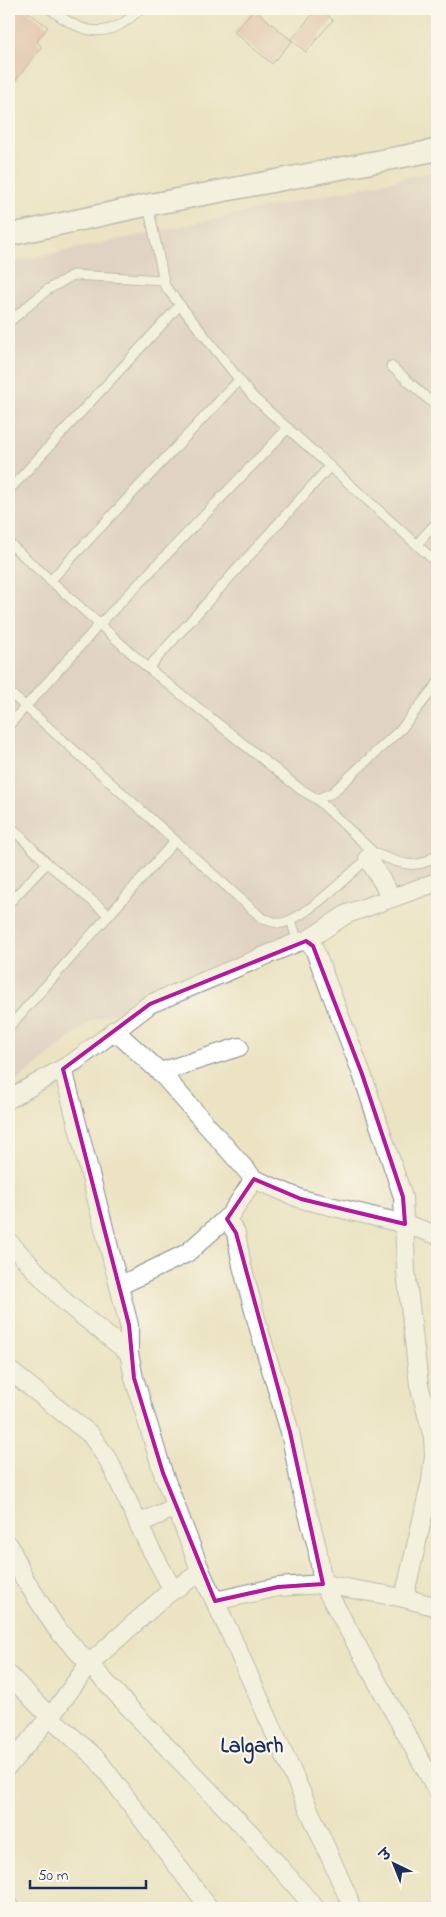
<svg xmlns="http://www.w3.org/2000/svg" width="446" height="1917" font-family="'Indie Flower','Playpen Sans Deva',sans-serif">
  <style>
    .industrial { fill: #d2bec5 }
    .building { fill: #d9a195 }
    .lines { fill: none; stroke-linecap: round; stroke-linejoin: round }
    .service-casing { stroke: #838990; stroke-width: 11 }
    .minor-casing { stroke: #838990; stroke-width: 20 }
    .tertiary-casing { stroke: #838990; stroke-width: 24 }
    .service { stroke: #fff; stroke-width: 9 }
    .minor { stroke: #fff; stroke-width: 18 }
    .tertiary { stroke: #fff; stroke-width: 21 }
    .marked { fill: none; stroke: #b5179e; stroke-width: 4; stroke-linejoin: round }
    .labels { text-anchor: middle; stroke-width: 4.5; stroke-linejoin: round; paint-order: stroke }
    .district-label { font-size: 22px; font-weight: bold; fill: #1b2f5e; stroke: #fbf7ec }
  </style>
  <rect width="100%" height="100%" fill="#fbf7ec"/>
  <filter id="ink" filterUnits="userSpaceOnUse"><feTurbulence type="fractalNoise" baseFrequency=".02" numOctaves="2"/><feDisplacementMap in="SourceGraphic" scale="10" xChannelSelector="R" yChannelSelector="G"/><feConvolveMatrix kernelMatrix="1 2 1 2 8 2 1 2 1" color-interpolation-filters="sRGB"/></filter>
  <filter id="wash" filterUnits="userSpaceOnUse"><feTurbulence type="fractalNoise" baseFrequency=".0096" numOctaves="4" result="noise"/><feDisplacementMap in="SourceGraphic" scale="20" xChannelSelector="R" yChannelSelector="G"/><feGaussianBlur stdDeviation="1.12" result="paint"/><feColorMatrix in="noise" values="0 0 0 0 0 0 0 0 0 0 0 0 0 0 0 0 0 1.4 0 .05"/><feComposite in="paint" operator="in"/></filter>
  <g filter="url(#wash)">
    <rect width="100%" height="100%" fill="#ebe3c2"/>
    <polygon class="industrial" points="437,171 437,885 91,1021 9,1088 9,263"/>
    <g id="blocks">
      <g class="building">
        <polygon points="9,9 24,9 48,27 37,41 41,47 9,89"/>
        <polygon points="254,9 292,41 272,64 234,32"/>
        <polygon points="317,9 320,9 333,20 306,52 291,40"/>
      </g>
    </g>
  </g>
  <g filter="url(#ink)">
    <use href="#blocks" fill-opacity="0" stroke="#838990" stroke-width="1"/>
    <g class="lines">
      <g class="service-casing">
        <g id="service">
          <path d="M 50,9 C 83,35 109,41 140,9"/>
          <polyline points="148,205 165,286 253,397 437,563"/>
          <polyline points="9,322 47,290 73,275 164,280"/>
          <polyline points="391,366 437,407"/>
          <polyline points="9,490 180,305"/>
          <polyline points="9,543 148,668 300,789 317,799 332,793 402,728 437,684"/>
          <polyline points="417,544 437,522"/>
          <polyline points="50,581 239,380"/>
          <polyline points="148,668 330,466"/>
          <path d="M 9,692 L 263,919 C 269,920 276,924 282,923 C 307,918 352,871 374,853 C 396,862 418,873 437,854"/>
          <polyline points="9,725 99,625 288,428"/>
          <polyline points="317,799 374,853"/>
          <polyline points="9,825 47,863 109,915"/>
          <polyline points="9,903 47,863"/>
          <polyline points="291,920 298,942"/>
          <polyline points="9,1027 175,841"/>
        </g>
      </g>
      <g class="minor-casing">
        <g id="minor">
          <polyline points="368,858 392,898"/>
          <polyline points="306,941 347,914 437,882"/>
          <polyline points="114,1030 160,1072 254,1179 301,1199 405,1224 437,1235"/>
          <polyline points="63,1069 129,1325 129,1353 134,1378 163,1473 201,1572 230,1633 348,1897 351,1908"/>
          <polyline points="160,1072 239,1047"/>
          <polyline points="9,1099 74,1062 150,1004 298,942 306,941 313,946 362,1074 403,1197 406,1271 419,1385 433,1437 434,1455 431,1481 404,1598"/>
          <polyline points="226,1218 236,1233 242,1266 260,1333 290,1432 301,1488 317,1547 323,1584 437,1790"/>
          <polyline points="9,1242 65,1302 129,1353"/>
          <polyline points="119,1286 187,1253 230,1215 254,1179"/>
          <polyline points="9,1370 91,1435 110,1463 148,1544 173,1590"/>
          <polyline points="138,1524 176,1507"/>
          <polyline points="9,1545 24,1578 56,1628 136,1715 251,1834 315,1908"/>
          <polyline points="215,1601 278,1587 323,1584 404,1598 437,1607"/>
          <polyline points="9,1675 50,1717 97,1759 209,1908"/>
          <polyline points="9,1765 54,1712 89,1664 166,1595 201,1572"/>
          <polyline points="9,1907 10,1908"/>
        </g>
      </g>
      <g class="tertiary-casing">
        <polyline id="tertiary" points="9,235 148,205 437,150"/>
      </g>
      <use href="#service" class="service"/>
      <use href="#minor" class="minor"/>
      <use href="#tertiary" class="tertiary"/>
    </g>
  </g>
  <path d="M0 0H446V1917H0ZM 306,941 L 313,946 L 362,1074 L 403,1197 L 405,1224 L 301,1199 L 254,1179 L 227,1219 L 236,1233 L 290,1432 L 323,1584 L 278,1587 L 215,1601 L 163,1473 L 134,1378 L 129,1325 L 63,1069 L 150,1004 Z" fill="#ebe3c2" fill-opacity=".55" fill-rule="evenodd"/>
  <path class="marked" d="M 306,941 L 313,946 L 362,1074 L 403,1197 L 405,1224 L 301,1199 L 254,1179 L 227,1219 L 236,1233 L 290,1432 L 323,1584 L 278,1587 L 215,1601 L 163,1473 L 134,1378 L 129,1325 L 63,1069 L 150,1004 Z"/>
  <g class="labels">
    <g class="district-label">
      <text x="252" y="1752">Lalgarh</text>
    </g>
  </g>
  <rect width="446" height="1917" fill="none" stroke="#fbf7ec" stroke-width="30"/>
  <g transform="translate(394 1864) rotate(317)" stroke="#fbf7ec" stroke-width="4" paint-order="stroke">
  <path d="M0-4L9 19L0 12L-9 19Z" fill="#1b2f5e"/>
  <text y="-8" font-size="14" font-weight="bold" text-anchor="middle" fill="#1b2f5e">उ</text>
  </g>
  <path d="M30 1880v8h116v-8" fill="none" stroke="#1b2f5e" stroke-width="2.5"/>
  <text x="38" y="1880" font-size="15" fill="#1b2f5e" stroke="#fbf7ec" stroke-width="4" paint-order="stroke">50 m</text>
</svg>
